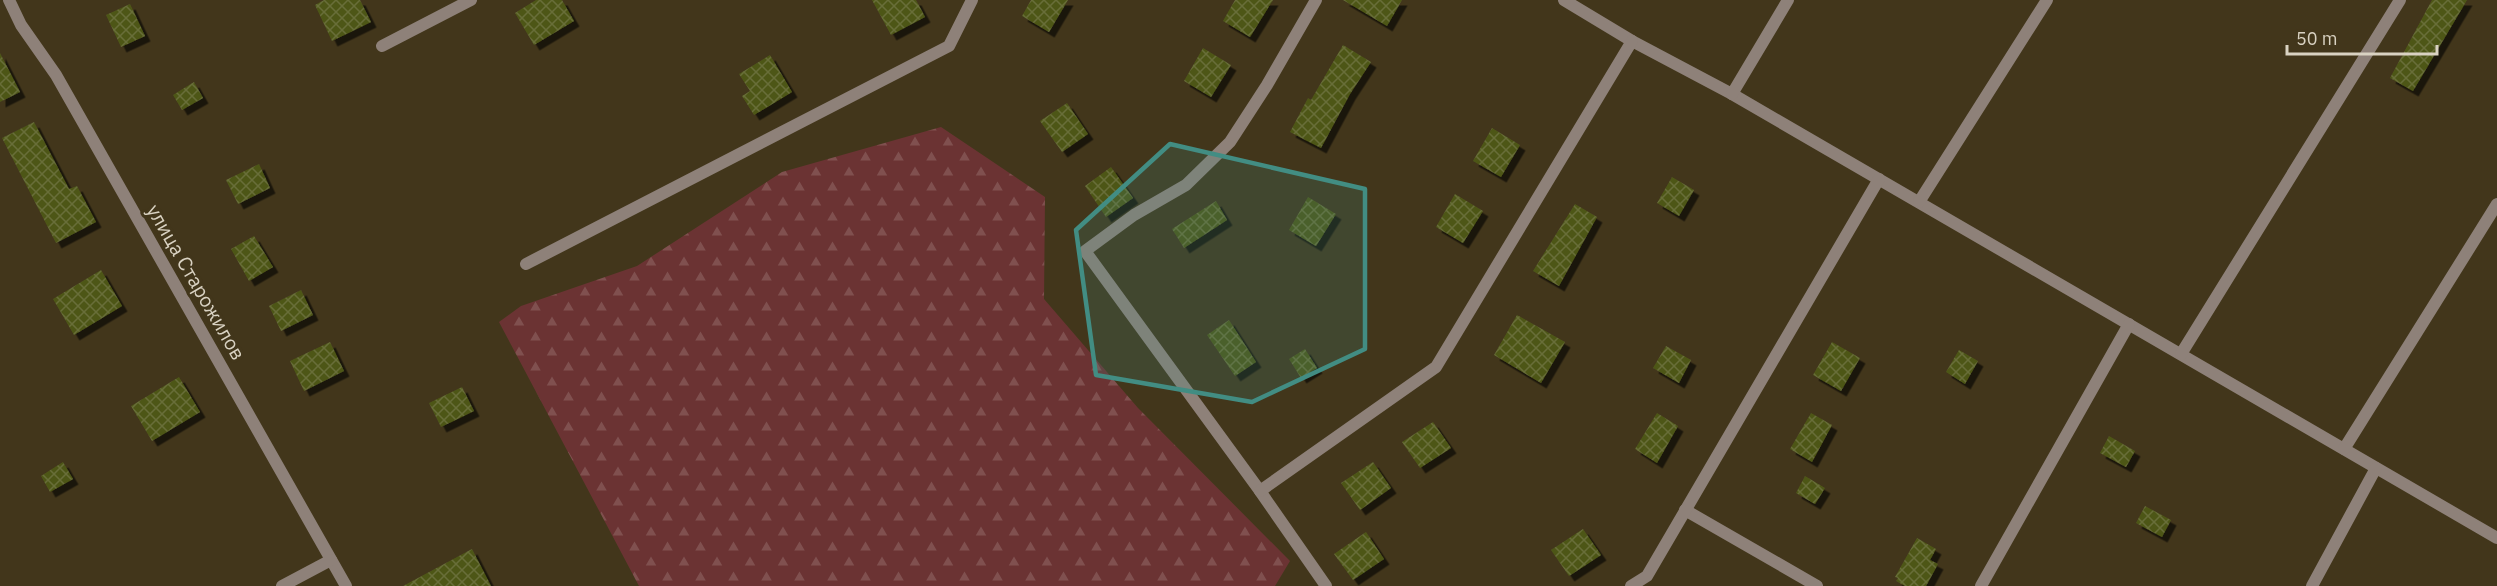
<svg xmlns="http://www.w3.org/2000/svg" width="2497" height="586" font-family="'IBM Plex Sans',sans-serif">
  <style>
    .forest { fill: url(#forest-firs) }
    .building { fill: url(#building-cross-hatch); filter: url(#shadow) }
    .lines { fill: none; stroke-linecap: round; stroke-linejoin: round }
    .street { stroke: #8e8179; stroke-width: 12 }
    .marked { fill: #428d83; fill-opacity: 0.2; stroke: #428d83; stroke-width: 4.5; stroke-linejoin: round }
    .labels { text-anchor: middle; stroke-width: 6; stroke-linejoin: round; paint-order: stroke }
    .street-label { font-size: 20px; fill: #d9d2c2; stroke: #42361b }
  </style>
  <defs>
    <pattern id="forest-firs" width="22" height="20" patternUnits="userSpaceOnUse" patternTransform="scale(1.5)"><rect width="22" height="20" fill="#6b3333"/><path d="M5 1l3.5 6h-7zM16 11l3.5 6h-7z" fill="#80504f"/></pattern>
    <pattern id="building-cross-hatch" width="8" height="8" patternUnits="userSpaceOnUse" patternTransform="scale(1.5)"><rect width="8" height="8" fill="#4e5719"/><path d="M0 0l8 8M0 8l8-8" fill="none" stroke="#676e39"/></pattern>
    <filter id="shadow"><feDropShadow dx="5.5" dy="5.5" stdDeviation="0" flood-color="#0009"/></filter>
  </defs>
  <rect width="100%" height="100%" fill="#42361b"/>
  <polygon class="forest" points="941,127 1045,197 1044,299 1138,408 1290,561 1275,586 639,586 499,322 521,306 637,266 782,172"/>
  <g class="building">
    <polygon points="324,0 360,0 371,22 332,41 315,5"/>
    <polygon points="536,0 562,0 574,21 534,45 515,13"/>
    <polygon points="872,0 916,0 925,17 891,35"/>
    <polygon points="1031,0 1068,0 1049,32 1022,16"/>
    <polygon points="1235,0 1273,0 1250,37 1223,21"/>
    <polygon points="1343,0 1402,0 1387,26"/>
    <polygon points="2432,0 2467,0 2413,91 2390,78"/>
    <polygon points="130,4 145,36 121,47 106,15"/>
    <polygon points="1343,45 1371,62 1350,94 1321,148 1290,132 1308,98 1311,100"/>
    <polygon points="1203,48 1231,65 1211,97 1184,81"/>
    <polygon points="0,53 20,92 0,102"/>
    <polygon points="770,55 792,92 754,115 742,96 750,91 739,74"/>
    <polygon points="194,82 203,98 182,110 173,95"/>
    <polygon points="1067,103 1088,134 1062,152 1040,121"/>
    <polygon points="34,122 69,189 77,186 96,222 56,243 2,138"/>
    <polygon points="1492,128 1520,145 1501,177 1473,161"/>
    <polygon points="259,164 270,188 238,204 226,180"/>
    <polygon points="1111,167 1133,198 1106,217 1085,186"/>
    <polygon points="1672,177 1694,190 1679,216 1657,203"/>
    <polygon points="1455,194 1483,211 1463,243 1436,227"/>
    <polygon points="1308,197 1336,214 1316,246 1289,230"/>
    <polygon points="1216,201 1227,220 1184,248 1172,229"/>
    <polygon points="1575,204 1597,217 1559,286 1533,271"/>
    <polygon points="254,236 273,267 249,281 231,249"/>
    <polygon points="101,270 122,306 74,335 53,299"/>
    <polygon points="301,290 313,315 281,331 269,306"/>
    <polygon points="1517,315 1565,342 1541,383 1494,355"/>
    <polygon points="1229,320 1256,362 1235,376 1207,335"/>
    <polygon points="330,342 344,371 304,391 290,361"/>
    <polygon points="1832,342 1860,358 1841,391 1813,375"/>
    <polygon points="1666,346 1691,360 1679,383 1653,368"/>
    <polygon points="1305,349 1317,368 1301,378 1289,359"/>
    <polygon points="1959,350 1978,361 1965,384 1946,372"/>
    <polygon points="179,377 200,412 152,441 131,406"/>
    <polygon points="462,387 474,411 441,427 429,403"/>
    <polygon points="1657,413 1678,426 1657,463 1635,449"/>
    <polygon points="1811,413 1832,425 1812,462 1790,449"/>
    <polygon points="1433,422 1451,448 1420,468 1402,442"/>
    <polygon points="2109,436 2135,451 2126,467 2100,453"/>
    <polygon points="63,462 73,479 50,492 41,476"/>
    <polygon points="1373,462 1391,488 1360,510 1341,483"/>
    <polygon points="1805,476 1825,488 1815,504 1796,493"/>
    <polygon points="2145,506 2171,520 2162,537 2136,523"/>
    <polygon points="1583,529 1601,555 1569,576 1551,550"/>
    <polygon points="1366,532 1384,559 1353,580 1334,554"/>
    <polygon points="1917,538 1936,549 1930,560 1938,564 1926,586 1905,586 1896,581 1898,578 1895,577"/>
    <polygon points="472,549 491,586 403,586"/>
  </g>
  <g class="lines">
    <g class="street">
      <polyline points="9,0 21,25 56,75 346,586"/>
      <polyline points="1316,0 1267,85 1230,142 1186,185 1134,215 1085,251 1260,491 1326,586"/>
      <polyline points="1564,0 1632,41 1732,94 2497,538"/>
      <polyline points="382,46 471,0"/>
      <polyline points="1732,94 1788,0"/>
      <polyline points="1919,202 2047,0"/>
      <polyline points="526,264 949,46 972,0"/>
      <polyline points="2181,354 2400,0"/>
      <polyline points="2344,449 2497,204"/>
      <polyline points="1260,491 1436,367 1632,41"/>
      <polyline points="1685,510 1817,586"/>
      <polyline points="282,586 331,560"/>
      <polyline points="1631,586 1647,576 1879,179"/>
      <polyline points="1981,586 2129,324"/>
      <polyline points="2312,586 2376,468"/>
    </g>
  </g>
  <path class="marked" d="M 1170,144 L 1365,189 L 1365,349 L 1252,402 L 1096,375 L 1076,230 Z"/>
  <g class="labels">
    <g class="street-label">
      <text transform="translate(196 282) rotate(60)" y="7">улица Старожилов</text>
    </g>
  </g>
  <path d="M2287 45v9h150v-9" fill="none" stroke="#d9d2c2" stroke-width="3"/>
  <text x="2296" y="45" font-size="18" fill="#d9d2c2" stroke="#42361b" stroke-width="4.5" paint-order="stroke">50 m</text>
</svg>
